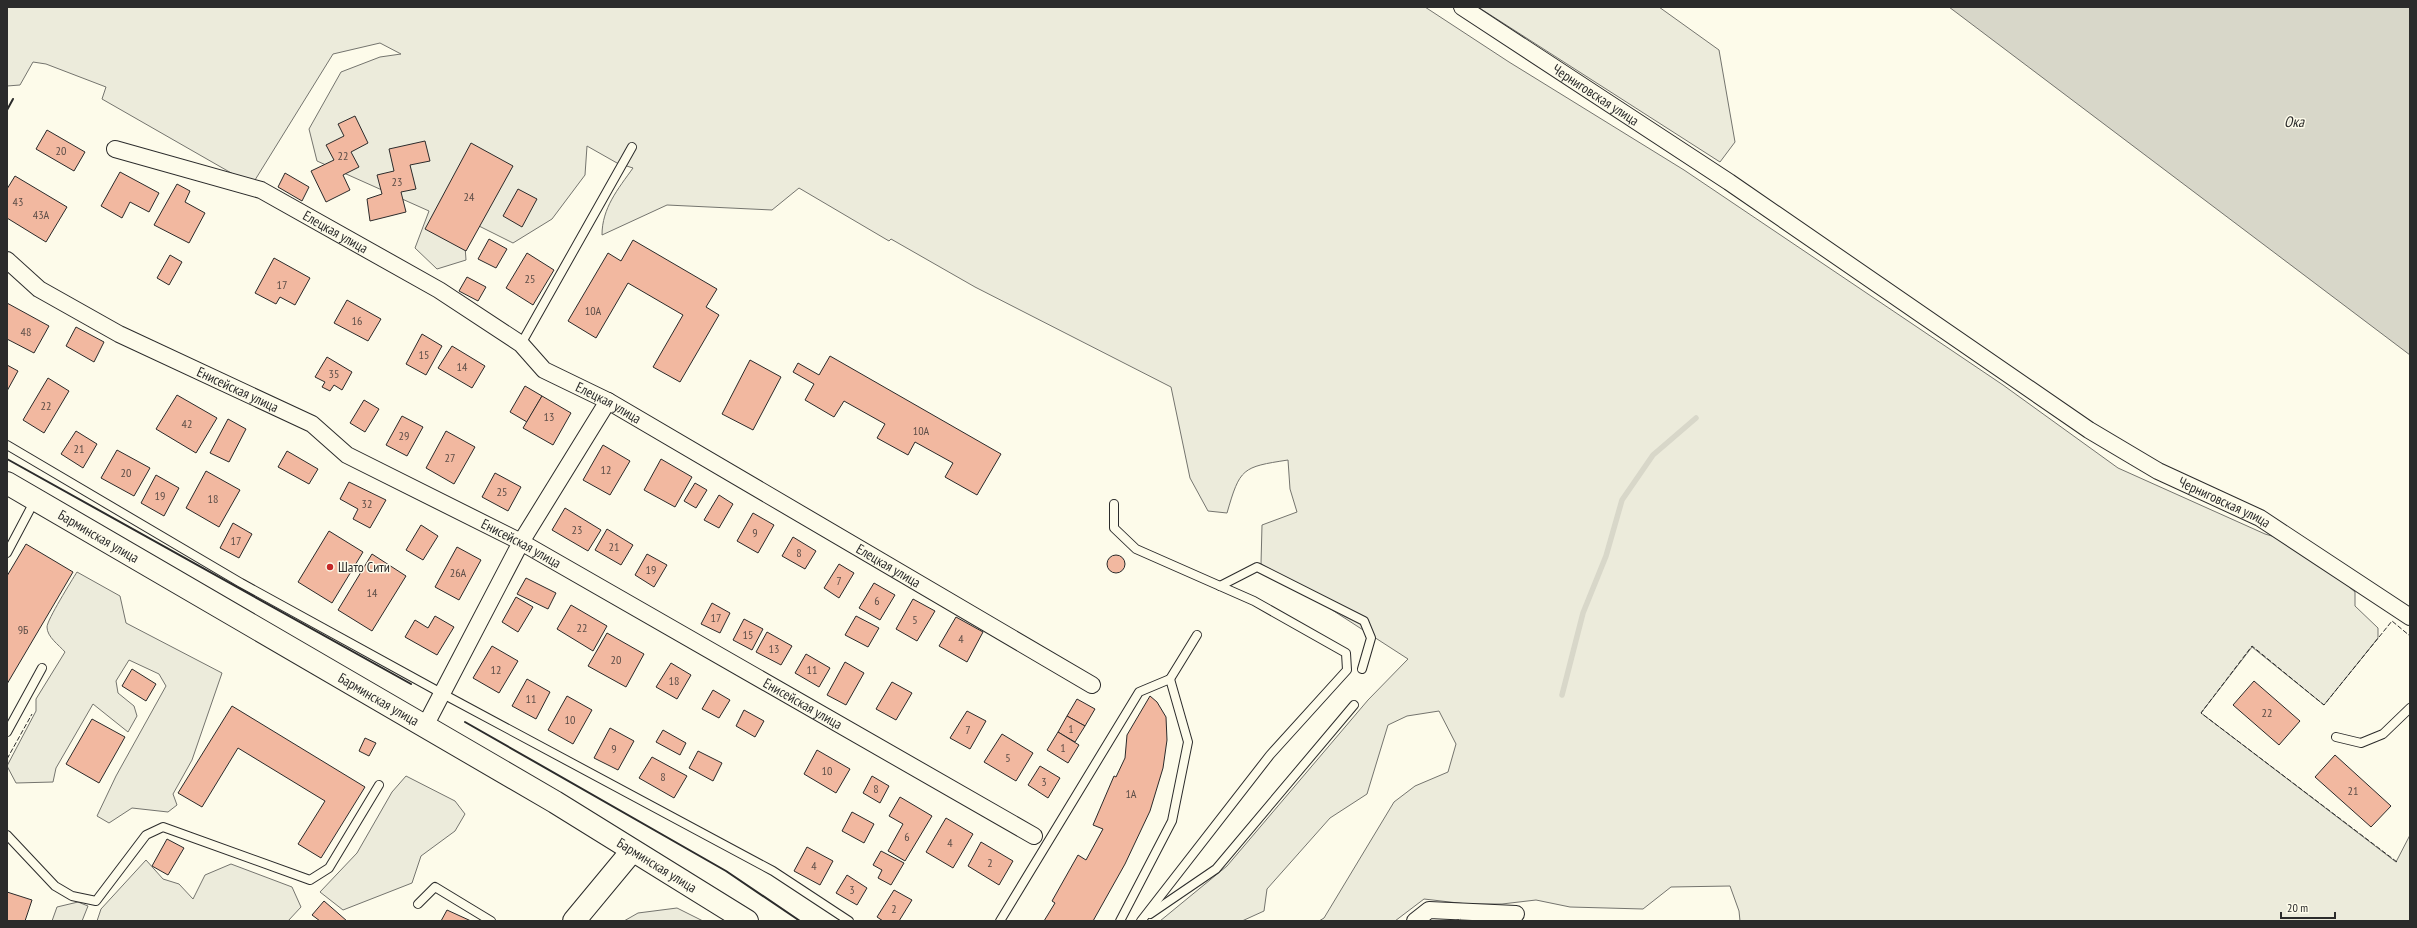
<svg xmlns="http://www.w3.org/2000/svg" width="2417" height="928" font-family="'PT Sans Narrow',sans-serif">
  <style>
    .green { fill: #ecebdb; stroke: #74746e }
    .water { fill: #d8d7c9; stroke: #74746e }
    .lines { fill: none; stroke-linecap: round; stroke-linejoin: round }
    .stream { stroke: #d8d7c9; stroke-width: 5.5 }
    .building { fill: #f2b8a0; stroke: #2b2b2b }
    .lane-casing { stroke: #2b2b2b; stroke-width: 10 }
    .street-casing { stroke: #2b2b2b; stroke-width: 18 }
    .secondary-casing { stroke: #2b2b2b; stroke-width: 24 }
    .lane { stroke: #fdfbea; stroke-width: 8 }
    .street { stroke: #fdfbea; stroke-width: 16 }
    .secondary { stroke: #fdfbea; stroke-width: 22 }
    .fence { stroke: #2b2b2b; stroke-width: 1; stroke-dasharray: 5 2; stroke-linecap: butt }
    .wall { stroke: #2b2b2b; stroke-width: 2 }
    .poi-dot { fill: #c62828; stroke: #fdfbea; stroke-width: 1.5 }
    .labels { text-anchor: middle; stroke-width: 3; stroke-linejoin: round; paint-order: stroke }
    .number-label { font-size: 12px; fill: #5d4e48 }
    .street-label { font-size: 14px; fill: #2b2b2b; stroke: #fdfbea }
    .poi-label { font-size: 14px; fill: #2b2b2b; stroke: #fdfbea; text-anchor: start }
    .water-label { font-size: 15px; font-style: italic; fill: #2b2b2b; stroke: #fdfbea }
  </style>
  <rect width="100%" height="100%" fill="#fdfbea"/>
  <g class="green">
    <path d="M 7,7 L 1425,7 L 1509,62 L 1684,170 L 2003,385 L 2118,468 L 2265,534 C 2300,543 2328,569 2355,592 L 2355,606 L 2378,628 L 2378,638 L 2324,705 L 2252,647 L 2201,713 L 2396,862 L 2410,835 L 2410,921 L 1740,921 L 1739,911 L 1730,886 L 1671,887 L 1643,909 L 1570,907 L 1536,900 L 1502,904 L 1467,904 L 1424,899 L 1395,921 L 1319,921 L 1324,918 L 1394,802 L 1415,786 L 1448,772 L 1456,744 L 1439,711 L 1407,716 L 1388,725 L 1367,794 L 1330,818 L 1267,889 L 1264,911 L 1242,921 L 1160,921 L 1227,866 L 1368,700 L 1408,659 L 1261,564 L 1262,525 L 1297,512 L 1290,489 L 1288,460 C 1242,467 1240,468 1227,513 L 1208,511 L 1190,478 L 1171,387 L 975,287 L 891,239 L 889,241 L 799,188 L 772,210 L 667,205 L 602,235 C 602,208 618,189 633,168 L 617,163 L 587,146 L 585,175 L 552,219 L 513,243 L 463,218 L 466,260 L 437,269 L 415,248 L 429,211 L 317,161 L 309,129 L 341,72 L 380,57 L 401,54 L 380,43 L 333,54 L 255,180 L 247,182 L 102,99 L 106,87 L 46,64 L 33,62 L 20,85 L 7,86 Z"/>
    <polygon points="1478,7 1659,7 1719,50 1735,142 1720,162"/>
    <path d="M 77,572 L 120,596 L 126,623 L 222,673 L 192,760 L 173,794 L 177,805 L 168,812 L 132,808 L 109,823 L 97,816 L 116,776 L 166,686 L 159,674 L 129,660 L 116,681 L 118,693 L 134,706 L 137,716 L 128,732 L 93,704 L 56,768 L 53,782 L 16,783 L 7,766 L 36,711 L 36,699 L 65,652 C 59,645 47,637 47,627 C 47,620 72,580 77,572 Z"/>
    <polygon points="406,776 455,801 465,814 455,831 421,856 412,883 343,910 320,892 357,853 392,792"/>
    <polygon points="146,860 163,879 179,884 193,899 205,875 231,864 292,887 301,907 288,921 97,921 101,909"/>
    <polygon points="78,902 88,906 82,921 52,921 57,907"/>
    <polygon points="677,908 703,921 624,921 638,913"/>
  </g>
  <polygon class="water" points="1949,7 2410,7 2410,355"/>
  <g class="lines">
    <polyline class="stream" points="1562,695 1583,613 1606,556 1622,500 1653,455 1696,418"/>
  </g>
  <g class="building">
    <polygon points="355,116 368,143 351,152 359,167 343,175 350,190 326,202 311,171 334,160 326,145 344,136 338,124"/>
    <polygon points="47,130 85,152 74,171 36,149"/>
    <polygon points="425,141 430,161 410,165 416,189 401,192 406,212 370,221 367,199 382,194 377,175 394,171 389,149"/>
    <polygon points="471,143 513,166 466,251 425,229"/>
    <polygon points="120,172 159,193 149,212 130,202 122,218 101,206"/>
    <polygon points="285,173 309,187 302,201 278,187"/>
    <polygon points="15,176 67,207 46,242 7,218 7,189"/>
    <polygon points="177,184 190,191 185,202 205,213 189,243 154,225"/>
    <polygon points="518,189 537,199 522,227 503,216"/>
    <polygon points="489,239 507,249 496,268 478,259"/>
    <polygon points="633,240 717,289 706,307 719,315 680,382 653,367 683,315 628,283 596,338 568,321 608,253 621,261"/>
    <polygon points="527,253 554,270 533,305 506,288"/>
    <polygon points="170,255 182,262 169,285 157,278"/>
    <polygon points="274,258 310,278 295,305 280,297 276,304 255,293"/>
    <polygon points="467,277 486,287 478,301 459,291"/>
    <polygon points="347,300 381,319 368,341 334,323"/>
    <polygon points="7,303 49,326 34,353 7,339"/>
    <polygon points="76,327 104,342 94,362 66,346"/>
    <polygon points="422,334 442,346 426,375 406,364"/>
    <polygon points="452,346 485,366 472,388 438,368"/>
    <polygon points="830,356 1001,454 977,495 945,477 953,463 915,442 908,455 877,438 885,424 844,401 834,417 805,400 814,384 793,372 798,363 819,375"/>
    <polygon points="327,357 352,372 342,390 334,385 330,391 322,387 325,382 315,377"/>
    <polygon points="750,360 781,377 753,430 722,414"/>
    <polygon points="7,365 18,371 7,391"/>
    <polygon points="48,378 69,391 44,433 23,420"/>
    <polygon points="525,386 542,396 527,422 510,412"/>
    <polygon points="177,395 217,418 196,453 156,429"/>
    <polygon points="542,396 571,413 553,445 523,428"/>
    <polygon points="364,400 379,409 365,432 350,423"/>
    <polygon points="402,416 423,427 407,456 386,445"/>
    <polygon points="228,419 246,429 229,462 210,453"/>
    <polygon points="76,431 97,444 83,468 61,454"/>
    <polygon points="446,431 475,447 454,484 426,468"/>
    <polygon points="603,445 630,461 610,495 583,480"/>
    <polygon points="117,450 150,468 134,496 101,478"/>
    <polygon points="287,451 318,469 309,484 278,467"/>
    <polygon points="661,459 692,477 675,507 644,490"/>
    <polygon points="206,471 240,490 219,527 186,508"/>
    <polygon points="495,473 521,487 508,511 482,497"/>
    <polygon points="156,475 179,488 164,516 141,503"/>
    <polygon points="349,482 386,500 370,528 353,519 358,509 340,499"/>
    <polygon points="695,483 707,490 696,508 684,501"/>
    <polygon points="719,495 733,504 719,528 704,520"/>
    <polygon points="565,508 601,530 588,551 552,530"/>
    <polygon points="753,513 774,525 758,553 737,541"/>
    <polygon points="233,523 252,534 239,558 220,548"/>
    <polygon points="421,525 438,536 423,560 406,550"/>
    <polygon points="607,529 633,545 621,565 595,550"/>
    <polygon points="329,531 363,552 332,603 298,582"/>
    <polygon points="793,537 816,551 805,569 782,556"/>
    <polygon points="26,544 73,572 7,684 7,576"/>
    <polygon points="457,547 481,560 459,600 435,587"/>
    <polygon points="372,554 406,576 372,631 338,610"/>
    <polygon points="647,554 667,565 654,587 635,575"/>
    <circle cx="1116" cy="564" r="9"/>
    <polygon points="839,564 854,573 839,598 824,588"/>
    <polygon points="526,578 556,593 548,609 517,594"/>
    <polygon points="874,583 895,595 880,620 859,608"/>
    <polygon points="516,597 533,607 518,632 502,622"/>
    <polygon points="913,599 935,611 917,641 896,629"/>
    <polygon points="712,603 730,613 720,633 701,624"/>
    <polygon points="571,605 607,626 593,651 557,629"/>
    <polygon points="435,616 454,627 437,655 405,637 415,620 428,628"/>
    <polygon points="856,616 879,628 868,647 845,635"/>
    <polygon points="956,617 983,632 967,662 939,646"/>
    <polygon points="744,619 763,629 752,650 733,640"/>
    <polygon points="767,632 792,646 781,665 756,652"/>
    <polygon points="607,633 644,654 626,687 588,666"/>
    <polygon points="492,646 518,661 499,693 473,678"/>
    <polygon points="806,654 830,668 819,687 795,673"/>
    <polygon points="845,662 864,673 846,705 827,695"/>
    <polygon points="671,663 691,675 677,699 656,687"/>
    <polygon points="132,669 156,684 146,701 122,686"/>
    <polygon points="527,679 550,692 536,719 512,706"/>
    <polygon points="2254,681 2300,721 2279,745 2233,705"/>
    <polygon points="892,682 912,693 896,720 876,709"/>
    <polygon points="713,690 730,700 719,718 702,709"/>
    <polygon points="567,696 592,710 573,744 548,730"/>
    <polygon points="1150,696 1157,702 1166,717 1167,740 1163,768 1150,811 1125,864 1093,921 1044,921 1055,903 1052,901 1078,855 1086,860 1103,829 1093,825 1114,776 1116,777 1125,758 1127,735"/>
    <polygon points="1077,699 1095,709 1085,726 1067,716"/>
    <polygon points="232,706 365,787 321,858 298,844 325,801 238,748 202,807 178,793"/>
    <polygon points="744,710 764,721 755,737 736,726"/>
    <polygon points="967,711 986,721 970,749 950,738"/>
    <polygon points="1067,716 1085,726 1075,742 1058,732"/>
    <polygon points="92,719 125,737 99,783 66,764"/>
    <polygon points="610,728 634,741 618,770 594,758"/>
    <polygon points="663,730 686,743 680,755 656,742"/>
    <polygon points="1058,732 1079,745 1068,763 1047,750"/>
    <polygon points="1002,734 1033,753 1016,781 984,762"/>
    <polygon points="365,738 376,743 369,756 359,751"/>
    <polygon points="817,750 850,769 836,793 804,774"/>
    <polygon points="698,751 722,763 713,781 689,768"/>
    <polygon points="2335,755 2391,806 2371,827 2315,777"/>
    <polygon points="652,757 687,776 674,798 639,778"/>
    <polygon points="1040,766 1060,778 1048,798 1028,785"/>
    <polygon points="872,776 889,786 880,803 863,793"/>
    <polygon points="900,797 932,816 905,861 888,851 903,824 889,816"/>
    <polygon points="852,812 874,824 864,843 842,831"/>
    <polygon points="946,818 973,834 953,868 926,852"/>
    <polygon points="167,839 184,848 168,875 152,866"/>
    <polygon points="981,842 1013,861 999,885 968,866"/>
    <polygon points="807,847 833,861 820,885 794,871"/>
    <polygon points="881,851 904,863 891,885 878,878 882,870 873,865"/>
    <polygon points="847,875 867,888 857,905 836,893"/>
    <polygon points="894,890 912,900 899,921 883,921 877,917"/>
    <polygon points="7,892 32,900 25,921 7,921"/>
    <polygon points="324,901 347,921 320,921 312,915"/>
    <polygon points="447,910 471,921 441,921"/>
  </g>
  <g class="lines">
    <g class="lane-casing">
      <g id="lane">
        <polyline points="521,344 632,147"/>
        <polyline points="7,445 241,583 443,694 773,871 849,921"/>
        <polyline points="1114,504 1114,528 1136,549 1254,601 1346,653 1347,670 1270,755 1141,921"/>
        <polyline points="7,553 35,500"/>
        <polyline points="1220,586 1257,567 1364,621 1371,638 1362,669"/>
        <polyline points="1170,679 1197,635"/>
        <polyline points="7,732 42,668"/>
        <polyline points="2336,737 2361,743 2383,734 2410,708"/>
        <polyline points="7,835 55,886 72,896 96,901 146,835 163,827 310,880 329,868 379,785"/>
        <polyline points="418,904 435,887 491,921"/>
        <polyline points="1150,914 1216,869 1354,705"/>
        <polyline points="1000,921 1139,692 1170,679 1188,742 1172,821 1120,921"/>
      </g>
    </g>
    <g class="street-casing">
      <g id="street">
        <path id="s1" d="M 1462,7 L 1729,182 L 2089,430 L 2158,471 L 2260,518 L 2410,617"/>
        <path id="s2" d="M 115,149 L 261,190 L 439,290 L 521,344 L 544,370 L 608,401 L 1092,685"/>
        <path id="s3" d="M 7,260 L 39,289 L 119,334 L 312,424 L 347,455 L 521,542 L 1034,836"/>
        <polyline points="424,728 521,542 608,401"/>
        <polyline points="1415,921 1429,910 1516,914"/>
      </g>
    </g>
    <g class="secondary-casing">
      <g id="secondary">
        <path id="s4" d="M 7,483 L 555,802 L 747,921"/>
        <polyline points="574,921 632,851"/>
      </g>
    </g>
    <use href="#lane" class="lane"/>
    <use href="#street" class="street"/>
    <use href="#secondary" class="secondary"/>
    <g class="fence">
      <polyline points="7,759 32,714"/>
      <polyline points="2397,862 2201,713 2252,646 2324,705 2392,621 2410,636"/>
      <polyline points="1454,921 1461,919"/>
    </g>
    <g class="wall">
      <polyline points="7,110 13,99"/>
      <polyline points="7,459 411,684"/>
      <polyline points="465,722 726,871 800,921"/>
    </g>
  </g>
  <circle class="poi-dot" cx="330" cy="567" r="4"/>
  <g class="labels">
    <g class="number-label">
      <text x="61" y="155">20</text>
      <text x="343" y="160">22</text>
      <text x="397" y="186">23</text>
      <text x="469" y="201">24</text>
      <text x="18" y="206">43</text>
      <text x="41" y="219">43А</text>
      <text x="530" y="283">25</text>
      <text x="282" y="289">17</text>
      <text x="593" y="315">10А</text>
      <text x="357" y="325">16</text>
      <text x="26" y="336">48</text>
      <text x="424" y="359">15</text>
      <text x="462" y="371">14</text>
      <text x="334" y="378">35</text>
      <text x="46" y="410">22</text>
      <text x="549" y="421">13</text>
      <text x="187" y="428">42</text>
      <text x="921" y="435">10А</text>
      <text x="404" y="440">29</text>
      <text x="79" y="453">21</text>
      <text x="450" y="462">27</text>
      <text x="606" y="474">12</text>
      <text x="126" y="477">20</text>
      <text x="502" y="496">25</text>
      <text x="160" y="500">19</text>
      <text x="213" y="503">18</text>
      <text x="367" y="508">32</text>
      <text x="577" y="534">23</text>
      <text x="755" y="537">9</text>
      <text x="236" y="545">17</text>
      <text x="614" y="551">21</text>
      <text x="799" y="557">8</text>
      <text x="651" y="574">19</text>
      <text x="458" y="577">26А</text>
      <text x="839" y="585">7</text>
      <text x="372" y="597">14</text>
      <text x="877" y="605">6</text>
      <text x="716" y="622">17</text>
      <text x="915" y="624">5</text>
      <text x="582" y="632">22</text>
      <text x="23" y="634">9Б</text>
      <text x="748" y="639">15</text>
      <text x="961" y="643">4</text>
      <text x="774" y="653">13</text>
      <text x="616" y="664">20</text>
      <text x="496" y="674">12</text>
      <text x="812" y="674">11</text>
      <text x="674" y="685">18</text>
      <text x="531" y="703">11</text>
      <text x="2267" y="717">22</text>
      <text x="570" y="724">10</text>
      <text x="1071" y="733">1</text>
      <text x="968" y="734">7</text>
      <text x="1063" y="752">1</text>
      <text x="614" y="753">9</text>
      <text x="1008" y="762">5</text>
      <text x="827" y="775">10</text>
      <text x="663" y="781">8</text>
      <text x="1044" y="786">3</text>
      <text x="876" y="793">8</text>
      <text x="2353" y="795">21</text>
      <text x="1131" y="798">1А</text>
      <text x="907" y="841">6</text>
      <text x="950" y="847">4</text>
      <text x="990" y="867">2</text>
      <text x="814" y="870">4</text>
      <text x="852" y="894">3</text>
      <text x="894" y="913">2</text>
    </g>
    <g class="street-label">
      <text dy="5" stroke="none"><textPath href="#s1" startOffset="160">Черниговская улица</textPath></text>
      <text dy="5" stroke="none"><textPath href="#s2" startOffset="237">Елецкая улица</textPath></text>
      <text dy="5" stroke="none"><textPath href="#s3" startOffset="266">Енисейская улица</textPath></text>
      <text dy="5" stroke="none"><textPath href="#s2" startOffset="561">Елецкая улица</textPath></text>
      <text dy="5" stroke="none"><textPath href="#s1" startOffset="910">Черниговская улица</textPath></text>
      <text dy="5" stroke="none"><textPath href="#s4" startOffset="106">Барминская улица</textPath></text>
      <text dy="5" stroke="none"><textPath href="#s3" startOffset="590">Енисейская улица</textPath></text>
      <text dy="5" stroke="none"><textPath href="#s2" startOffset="885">Елецкая улица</textPath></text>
      <text dy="5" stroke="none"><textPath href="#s4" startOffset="430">Барминская улица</textPath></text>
      <text dy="5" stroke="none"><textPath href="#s3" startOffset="914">Енисейская улица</textPath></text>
      <text dy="5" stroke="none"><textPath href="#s4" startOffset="754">Барминская улица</textPath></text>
    </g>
    <g class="poi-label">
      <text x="338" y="572">Шато Сити</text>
    </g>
    <g class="water-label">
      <text x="2294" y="127">Ока</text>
    </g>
  </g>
  <rect width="2417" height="928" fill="none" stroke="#2b2b2b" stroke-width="16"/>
  <path d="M2281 912v6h54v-6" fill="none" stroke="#2b2b2b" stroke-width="2"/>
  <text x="2287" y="912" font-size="12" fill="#2b2b2b" stroke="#fdfbea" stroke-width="3" paint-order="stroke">20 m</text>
</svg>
